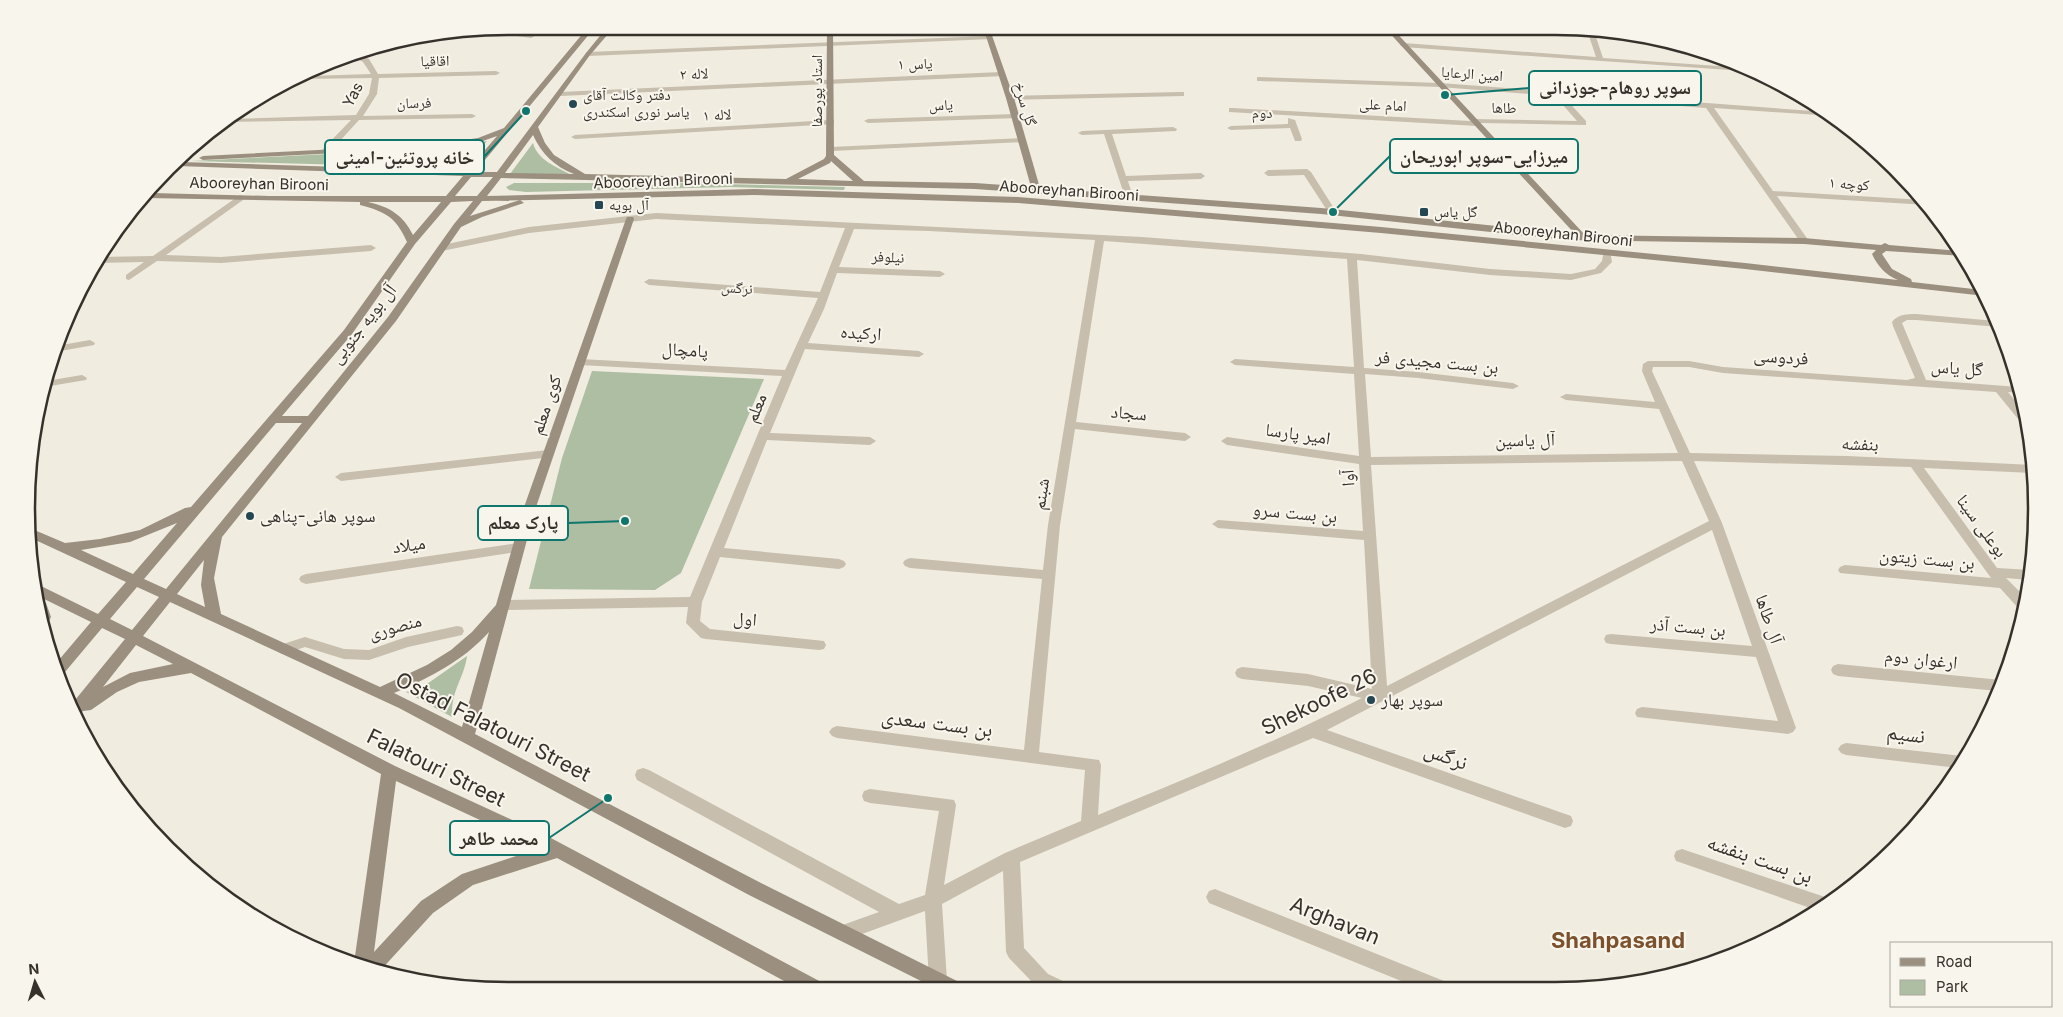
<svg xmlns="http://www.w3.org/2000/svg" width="2063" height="1017" font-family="Inter,'Noto Naskh Arabic',sans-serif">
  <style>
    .green { fill: #aebea2 }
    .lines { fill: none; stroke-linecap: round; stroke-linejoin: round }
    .street { fill: #c7bead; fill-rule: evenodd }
    .secondary { fill: #9b8f7f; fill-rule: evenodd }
    .poi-dot { fill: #254653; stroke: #f8f5ec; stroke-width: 2 }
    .labels { text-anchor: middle; stroke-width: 4; stroke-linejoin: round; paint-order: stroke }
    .far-street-label { font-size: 15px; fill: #36312b; stroke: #f8f5ec }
    .far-poi-label { font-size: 15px; fill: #36312b; stroke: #f8f5ec; text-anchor: start }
    .street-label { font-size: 18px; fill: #36312b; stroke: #f8f5ec }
    .poi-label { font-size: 18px; fill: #36312b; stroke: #f8f5ec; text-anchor: start }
    .near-street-label { font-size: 21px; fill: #36312b; stroke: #f8f5ec }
    .near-neighbourhood-label { font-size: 22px; font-weight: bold; fill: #7c512d; stroke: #f8f5ec }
    .rim { fill: none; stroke: #36312b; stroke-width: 2.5 }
    .leader { fill: none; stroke: #0f766e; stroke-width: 2 }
    .callout-dot { fill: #0f766e; stroke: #f8f5ec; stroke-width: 2 }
    .callout { fill: #f8f5ec; stroke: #0f766e; stroke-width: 2 }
    .callout-label { font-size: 19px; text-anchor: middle; font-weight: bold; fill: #36312b }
  </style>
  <rect width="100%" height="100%" fill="#f0ece0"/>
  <g class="green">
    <polygon points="487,141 465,168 191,161 450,148"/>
    <path d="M 533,143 C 538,161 556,166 571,175 L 510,174 Z"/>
    <polygon points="514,183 677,183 845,187 844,190 730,187 526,192 509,190 506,187"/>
    <polygon points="592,371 764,379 681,573 655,590 529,589 562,458"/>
    <path d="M 467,656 C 464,679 451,689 452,717 L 406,692 L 424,686 Z"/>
  </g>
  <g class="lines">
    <g class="street">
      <path d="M 533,26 L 550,28 L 531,38 L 482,31 C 502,27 522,38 540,29 Z"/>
      <polygon points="1569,27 1600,30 1594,31 1603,58 1747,68 1758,72 1403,47 1400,45 1403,43 1596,57 1587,30"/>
      <polygon points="990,36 992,37 992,39 588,56 585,54 588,52"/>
      <polygon points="354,52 369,59 378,74 496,71 500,73 496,75 379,78 377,94 363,116 472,114 476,116 472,118 359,120 329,153 326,153 322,151 323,149 351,120 222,122 229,119 356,115 369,94 372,78 302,79 309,76 371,74 363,62 349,54"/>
      <polygon points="1001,72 1005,74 1004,76 560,96 556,94 560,92"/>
      <polygon points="1257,77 1440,83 1826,112 1833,116 1714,108 1773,191 1924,200 1928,205 1777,196 1809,241 1804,244 1801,243 1706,108 1564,97 1586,121 1586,125 1481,123 1477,126 1229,112 1229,108 1232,108 1470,121 1474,119 1577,121 1555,96 1440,87 1260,81 1257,81"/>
      <polygon points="1181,92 1184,92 1184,96 1010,100 1006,98 1010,96"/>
      <polygon points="1015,114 1019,116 1018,118 868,123 864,121 868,119"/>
      <polygon points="1288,118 1295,120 1302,139 1301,141 1295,141 1290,128 1231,130 1227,128 1231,126 1288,124"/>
      <polygon points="831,120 834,120 834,124 575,139 571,137 575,135"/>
      <polygon points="1173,127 1177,129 1176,131 1112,134 1126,176 1201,173 1205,176 1201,179 1128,181 1133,197 1129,200 1125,197 1104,134 1082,135 1078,133 1082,131"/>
      <polygon points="1022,138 1025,138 1025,142 831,151 827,149 831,147"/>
      <polygon points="1307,169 1311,172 1337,213 1336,215 1330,215 1304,175 1268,176 1264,173 1268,170"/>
      <polygon points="240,195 243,196 243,200 166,255 221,257 371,245 376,248 371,251 221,263 157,261 129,280 126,279 126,275 144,262 96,263 99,257 153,256"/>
      <path d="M 656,213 L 1142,237 L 1361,254 L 1490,269 L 1571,274 L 1595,269 L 1602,261 L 1604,250 L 1610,250 L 1612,262 L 1601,273 L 1571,280 L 1490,275 L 1357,260 L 1364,368 L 1418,372 L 1513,383 L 1519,386 L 1513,389 L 1418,378 L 1365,374 L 1371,457 L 1678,453 L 1659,409 L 1566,400 L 1560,397 L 1566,394 L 1655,402 L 1642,371 L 1643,364 L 1648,361 L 1689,361 L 1723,367 L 1907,380 L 1915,378 L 1893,326 L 1892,322 C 1898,314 1907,314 1916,314 L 1996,321 L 1999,327 L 1916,320 L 1907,320 L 1902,323 L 1926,380 L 2019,387 L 2020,393 L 2008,392 L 2025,413 L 2028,426 L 2023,425 L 1996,392 L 1723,373 L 1689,367 L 1653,367 L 1652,371 L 1690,453 L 1847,456 L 2033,465 L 2033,473 L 1924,468 L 1997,568 L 2031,570 L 2029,580 L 2006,578 L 2026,598 L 2024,611 L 2020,610 L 2000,588 L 1840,573 L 1838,570 L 1840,567 L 1845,565 L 1991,578 L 1911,467 L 1694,461 L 1722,523 L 1796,728 L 1793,732 L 1788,734 L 1637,717 L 1635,713 L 1637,709 L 1642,707 L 1778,721 L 1756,657 L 1611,644 L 1606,643 L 1604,639 L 1606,635 L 1611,634 L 1752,646 L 1712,530 L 1327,730 L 1571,816 L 1573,821 L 1571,826 L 1565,828 L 1313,738 L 1020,862 L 1024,948 L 1048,974 L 1065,982 L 1068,988 L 1040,988 L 1036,986 L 1009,958 L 1006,952 L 1003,871 L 942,904 L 947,981 L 944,987 L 932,987 L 929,981 L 925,911 L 843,941 L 837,939 L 834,933 L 837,927 L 879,912 L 637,780 L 635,775 L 637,770 L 643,768 L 649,770 L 899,904 L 925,895 L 939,811 L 870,803 L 864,801 L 862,796 L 864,791 L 870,789 L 954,800 L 956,805 L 944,885 L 1005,853 L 1081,821 L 1085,770 L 837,738 L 832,736 L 829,732 L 832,728 L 837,726 L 1024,750 L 1042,579 L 910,568 L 905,566 L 903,563 L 905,560 L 910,558 L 1043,570 L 1048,525 L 1095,240 L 929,231 L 854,229 L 839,267 L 940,271 L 945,274 L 940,277 L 837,273 L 824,309 L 808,343 L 919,351 L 924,354 L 919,357 L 805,349 L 770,433 L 870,437 L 876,441 L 870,445 L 767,440 L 724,548 L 839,559 L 844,561 L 846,564 L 844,567 L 839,569 L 720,557 L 702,602 L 700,621 L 710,629 L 824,641 L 826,645 L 824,649 L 819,650 L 706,639 L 701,638 L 686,623 L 688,607 L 503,610 L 498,609 L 496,605 L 498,601 L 503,600 L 690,597 L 782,376 L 580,365 L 575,362 L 580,359 L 785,370 L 818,298 L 649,285 L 644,282 L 649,279 L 820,292 L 845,228 L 656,219 L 529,233 L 442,251 L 437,248 L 442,245 L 529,227 ZM 1104,241 L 1347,259 L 1354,367 L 1235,359 L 1230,362 L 1235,365 L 1354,374 L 1359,456 L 1227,437 L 1221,441 L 1227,445 L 1359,464 L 1363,531 L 1218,520 L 1212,524 L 1218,528 L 1364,540 L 1372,689 L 1308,674 L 1242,667 L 1237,669 L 1235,673 L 1237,677 L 1242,679 L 1308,686 L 1362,698 C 1276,742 1187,778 1098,815 L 1101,765 L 1099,760 L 1039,752 L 1060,525 L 1075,429 L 1185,441 L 1191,437 L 1185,433 L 1076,422 ZM 1682,461 L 1709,521 L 1387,686 L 1371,465 Z"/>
      <polygon points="90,340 95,343 94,345 55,352 56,346"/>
      <polygon points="82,375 87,378 86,380 44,387 46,381"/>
      <polygon points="548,450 552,451 554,454 552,457 341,481 335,477 341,473"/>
      <polygon points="518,543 523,545 524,548 523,551 306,584 301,582 299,579 301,576 306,574"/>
      <polygon points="457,626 462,627 464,631 462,635 408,647 369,660 344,659 305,647 285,654 280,653 278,649 280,645 305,637 344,649 369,650 406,637"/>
      <polygon points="1838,664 2001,680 2002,681 1998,691 1838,676 1833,674 1831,670 1833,666"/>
      <polygon points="1846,743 1962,756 1965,757 1958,768 1846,755 1841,753 1838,749 1841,745"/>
      <polygon points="1682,849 1825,897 1832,901 1816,910 1682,863 1676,861 1674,856 1676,851"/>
      <polygon points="1215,889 1444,981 1447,987 1416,987 1209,903 1206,897 1209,891"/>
    </g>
    <g class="secondary">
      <path d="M 589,26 L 596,26 L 475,172 L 497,172 L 586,53 L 608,26 L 615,26 L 590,55 L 538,127 L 545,143 L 554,155 L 585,174 L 786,179 L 824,159 L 826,156 L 827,27 L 833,27 L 834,155 L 864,181 L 975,183 L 1031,187 L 1006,98 L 983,27 L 989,27 L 1014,98 L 1040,188 L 1321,208 L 1575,234 L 1384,27 L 1391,27 L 1585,235 L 1804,238 L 1881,245 L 1885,243 L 1889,245 L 1960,251 L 1964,256 L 1886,251 L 1882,254 L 1892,269 L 1911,279 L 1912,282 L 1982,290 L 1985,296 L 1745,269 L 1381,233 L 1018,203 L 754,195 L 482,201 L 470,216 L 520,200 L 524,203 L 482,217 L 461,227 L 396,321 L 222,537 L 214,578 L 221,614 L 380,687 L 427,665 L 451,650 L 472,632 L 496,605 L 523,510 L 626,219 L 627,217 L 633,217 L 634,219 L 535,510 L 475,734 L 761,883 L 959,982 L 962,988 L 935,988 L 749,895 L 399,708 L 170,602 L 143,636 L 395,766 L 549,837 L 823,983 L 826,989 L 799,989 L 557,858 L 473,885 L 433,913 L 379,972 L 354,963 L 381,774 L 191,673 L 139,682 L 117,692 L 91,710 L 83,711 L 75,718 L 71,705 L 125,639 L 102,628 L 65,672 L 61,673 L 58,661 L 91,622 L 38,596 L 34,585 L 41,586 L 98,614 L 126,582 L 31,538 L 32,529 L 65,543 L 100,539 L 140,530 L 185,508 L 191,507 L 344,330 L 407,242 C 396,217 386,212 360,205 L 360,202 L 147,198 L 152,193 L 269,196 L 446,196 L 463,176 L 177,166 L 181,162 L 467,171 L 497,136 L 480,142 L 436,148 L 203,160 L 199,158 L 203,156 L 436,144 L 478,138 L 504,128 ZM 533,135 C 541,153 555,167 574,174 L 505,173 ZM 831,161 L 853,181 L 798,179 L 830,163 ZM 471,177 L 493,177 L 477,196 L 455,196 ZM 501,178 L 975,189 L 1321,214 L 1567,240 L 1804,244 L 1876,250 L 1872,254 C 1878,267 1886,275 1898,280 L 1745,263 L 1381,227 L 1018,197 L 754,189 L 487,196 ZM 473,201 L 454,224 L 388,317 L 308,416 L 282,416 L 352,334 L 415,244 L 451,202 ZM 368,202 L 441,202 L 413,235 C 403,215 390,207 368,202 ZM 276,423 L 302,423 L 166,589 L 144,579 ZM 177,523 L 133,574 L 81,550 L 130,542 ZM 204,560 L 201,585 L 205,607 L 177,594 ZM 137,587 L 159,597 L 132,630 L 110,619 ZM 489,632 L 462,727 L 394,693 C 429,678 463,661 489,632 ZM 136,645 L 173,664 L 130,673 L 103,687 ZM 396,781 L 540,848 L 462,874 L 421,901 L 374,952 Z"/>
      <polygon points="40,602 46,603 51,617 49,621 46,622"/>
    </g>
  </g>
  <g class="poi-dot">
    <circle cx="573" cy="104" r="5"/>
    <rect x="594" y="200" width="10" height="10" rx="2.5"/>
    <rect x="1419" y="207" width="10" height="10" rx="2.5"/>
    <circle cx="250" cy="516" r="5"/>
    <circle cx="1371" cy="700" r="5"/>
  </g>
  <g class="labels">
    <g class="far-street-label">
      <text transform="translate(435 61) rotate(-1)" y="5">اقاقیا</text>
      <text transform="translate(915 64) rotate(-2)" y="5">یاس ۱</text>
      <text transform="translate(694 74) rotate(-3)" y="5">لاله ۲</text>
      <text transform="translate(1472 74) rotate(4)" y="5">امین الرعایا</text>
      <text transform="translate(817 91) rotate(-90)" y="5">استاد پورصفا</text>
      <text transform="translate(353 95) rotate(-62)" y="5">Yas</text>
      <text transform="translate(414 103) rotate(-1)" y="5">فرسان</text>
      <text transform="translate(1025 104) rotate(73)" y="5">گل سرخ</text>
      <text transform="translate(941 105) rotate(-2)" y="5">یاس</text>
      <text transform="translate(1383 105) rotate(3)" y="5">امام علی</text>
      <text transform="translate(1504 108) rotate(1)" y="5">طاها</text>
      <text transform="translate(1262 113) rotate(-1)" y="5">دوم</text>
      <text transform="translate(717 115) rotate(-3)" y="5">لاله ۱</text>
      <text transform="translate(663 181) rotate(-2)" y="5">Abooreyhan Birooni</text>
      <text transform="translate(259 184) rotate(1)" y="5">Abooreyhan Birooni</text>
      <text transform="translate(1849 184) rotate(4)" y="5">کوچه ۱</text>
      <text transform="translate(1069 191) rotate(4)" y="5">Abooreyhan Birooni</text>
      <text transform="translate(1563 234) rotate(6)" y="5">Abooreyhan Birooni</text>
      <text transform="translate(888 257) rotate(3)" y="5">نیلوفر</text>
      <text transform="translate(737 288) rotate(4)" y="5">نرگس</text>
    </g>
    <g class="far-poi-label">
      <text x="583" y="100">دفتر وکالت آقای<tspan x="583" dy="17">یاسر نوری اسکندری</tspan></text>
      <text x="609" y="210">آل بویه</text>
      <text x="1434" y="217">گل یاس</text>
    </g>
    <g class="street-label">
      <text transform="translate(363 324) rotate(-52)" y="6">آل بویه جنوبی</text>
      <text transform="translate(861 333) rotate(4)" y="6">ارکیده</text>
      <text transform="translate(685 350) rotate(3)" y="6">پامچال</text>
      <text transform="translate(1781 357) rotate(4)" y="6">فردوسی</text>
      <text transform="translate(1437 362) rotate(5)" y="6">بن بست مجیدی فر</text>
      <text transform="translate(1957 368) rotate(4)" y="6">گل یاس</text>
      <text transform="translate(546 405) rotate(-71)" y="6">کوی معلم</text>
      <text transform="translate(756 408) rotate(-68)" y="6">معلم</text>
      <text transform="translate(1129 413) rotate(5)" y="6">سجاد</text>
      <text transform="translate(1298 434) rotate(8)" y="6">امیر پارسا</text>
      <text transform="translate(1525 440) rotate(-1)" y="6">آل یاسین</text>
      <text transform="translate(1860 444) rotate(2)" y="6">بنفشه</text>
      <text transform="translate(1348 478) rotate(-94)" y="6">آوا</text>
      <text transform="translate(1041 494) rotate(-81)" y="6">شبنم</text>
      <text transform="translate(1295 513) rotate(5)" y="6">بن بست سرو</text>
      <text transform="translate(1982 526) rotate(54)" y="6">بوعلی سینا</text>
      <text transform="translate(409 545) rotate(-8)" y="6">میلاد</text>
      <text transform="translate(1927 559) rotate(5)" y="6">بن بست زیتون</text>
      <text transform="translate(745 619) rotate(5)" y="6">اول</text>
      <text transform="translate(1769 619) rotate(71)" y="6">آل طاها</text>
      <text transform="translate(395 627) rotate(-15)" y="6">منصوری</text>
      <text transform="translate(1688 627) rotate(5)" y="6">بن بست آذر</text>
      <text transform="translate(1921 659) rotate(6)" y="6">ارغوان دوم</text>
    </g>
    <g class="poi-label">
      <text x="260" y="522">سوپر هانی-پناهی</text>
      <text x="1381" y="706">سوپر بهار</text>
    </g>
    <g class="near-street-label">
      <text transform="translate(1319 702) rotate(-26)" y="7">Shekoofe 26</text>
      <text transform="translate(937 723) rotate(7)" y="7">بن بست سعدی</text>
      <text transform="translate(493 727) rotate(27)" y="7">Ostad Falatouri Street</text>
      <text transform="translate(1906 734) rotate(7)" y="7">نسیم</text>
      <text transform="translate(1446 756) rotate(20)" y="7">نرگس</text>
      <text transform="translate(436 768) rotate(26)" y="7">Falatouri Street</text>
      <text transform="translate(1760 859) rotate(19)" y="7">بن بست بنفشه</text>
      <text transform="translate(1335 921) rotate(22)" y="7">Arghavan</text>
    </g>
    <g class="near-neighbourhood-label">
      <text x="1618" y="948">Shahpasand</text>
    </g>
  </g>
  <path d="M0 0H2063V1017H0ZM508 35H1555A473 473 0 0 1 2028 508V509A473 473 0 0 1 1555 982H508A473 473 0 0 1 35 509V508A473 473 0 0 1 508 35Z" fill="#f8f5ec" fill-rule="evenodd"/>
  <path class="rim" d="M508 35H1555A473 473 0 0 1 2028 508V509A473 473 0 0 1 1555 982H508A473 473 0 0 1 35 509V508A473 473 0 0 1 508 35Z"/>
  <path class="leader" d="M1445 95L1529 88M1333 212L1390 156M526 111L484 157M625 521L568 523M608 798L549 838"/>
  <g class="callout-dot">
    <circle cx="1445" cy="95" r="5"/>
    <circle cx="1333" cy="212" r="5"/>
    <circle cx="526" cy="111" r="5"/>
    <circle cx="625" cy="521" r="5"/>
    <circle cx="608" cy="798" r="5"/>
  </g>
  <g class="callout">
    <rect x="1529" y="71" width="172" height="34" rx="5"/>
    <rect x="1390" y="139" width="188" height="34" rx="5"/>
    <rect x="325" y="140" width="159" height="34" rx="5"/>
    <rect x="478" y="506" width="90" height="34" rx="5"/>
    <rect x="450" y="821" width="99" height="34" rx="5"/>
  </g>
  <g class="callout-label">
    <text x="1615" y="94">سوپر روهام-جوزدانی</text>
    <text x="1484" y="163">میرزایی-سوپر ابوریحان</text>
    <text x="405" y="164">خانه پروتئین-امینی</text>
    <text x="523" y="529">پارک معلم</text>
    <text x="499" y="845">محمد طاهر</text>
  </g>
  <rect x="1890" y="942" width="162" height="65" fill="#f8f5ec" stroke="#aaa79f"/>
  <rect x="1900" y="958" width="25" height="8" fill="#9b8f7f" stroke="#aaa79f"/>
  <text x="1936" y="967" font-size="15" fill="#36312b">Road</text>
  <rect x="1900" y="980" width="25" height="15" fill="#aebea2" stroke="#aaa79f"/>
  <text x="1936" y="992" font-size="15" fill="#36312b">Park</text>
  <g transform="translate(35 982) rotate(355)" stroke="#f8f5ec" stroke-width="4" paint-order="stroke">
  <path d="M0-4L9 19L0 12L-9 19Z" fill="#36312b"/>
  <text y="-8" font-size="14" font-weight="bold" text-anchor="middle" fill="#36312b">N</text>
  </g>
</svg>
